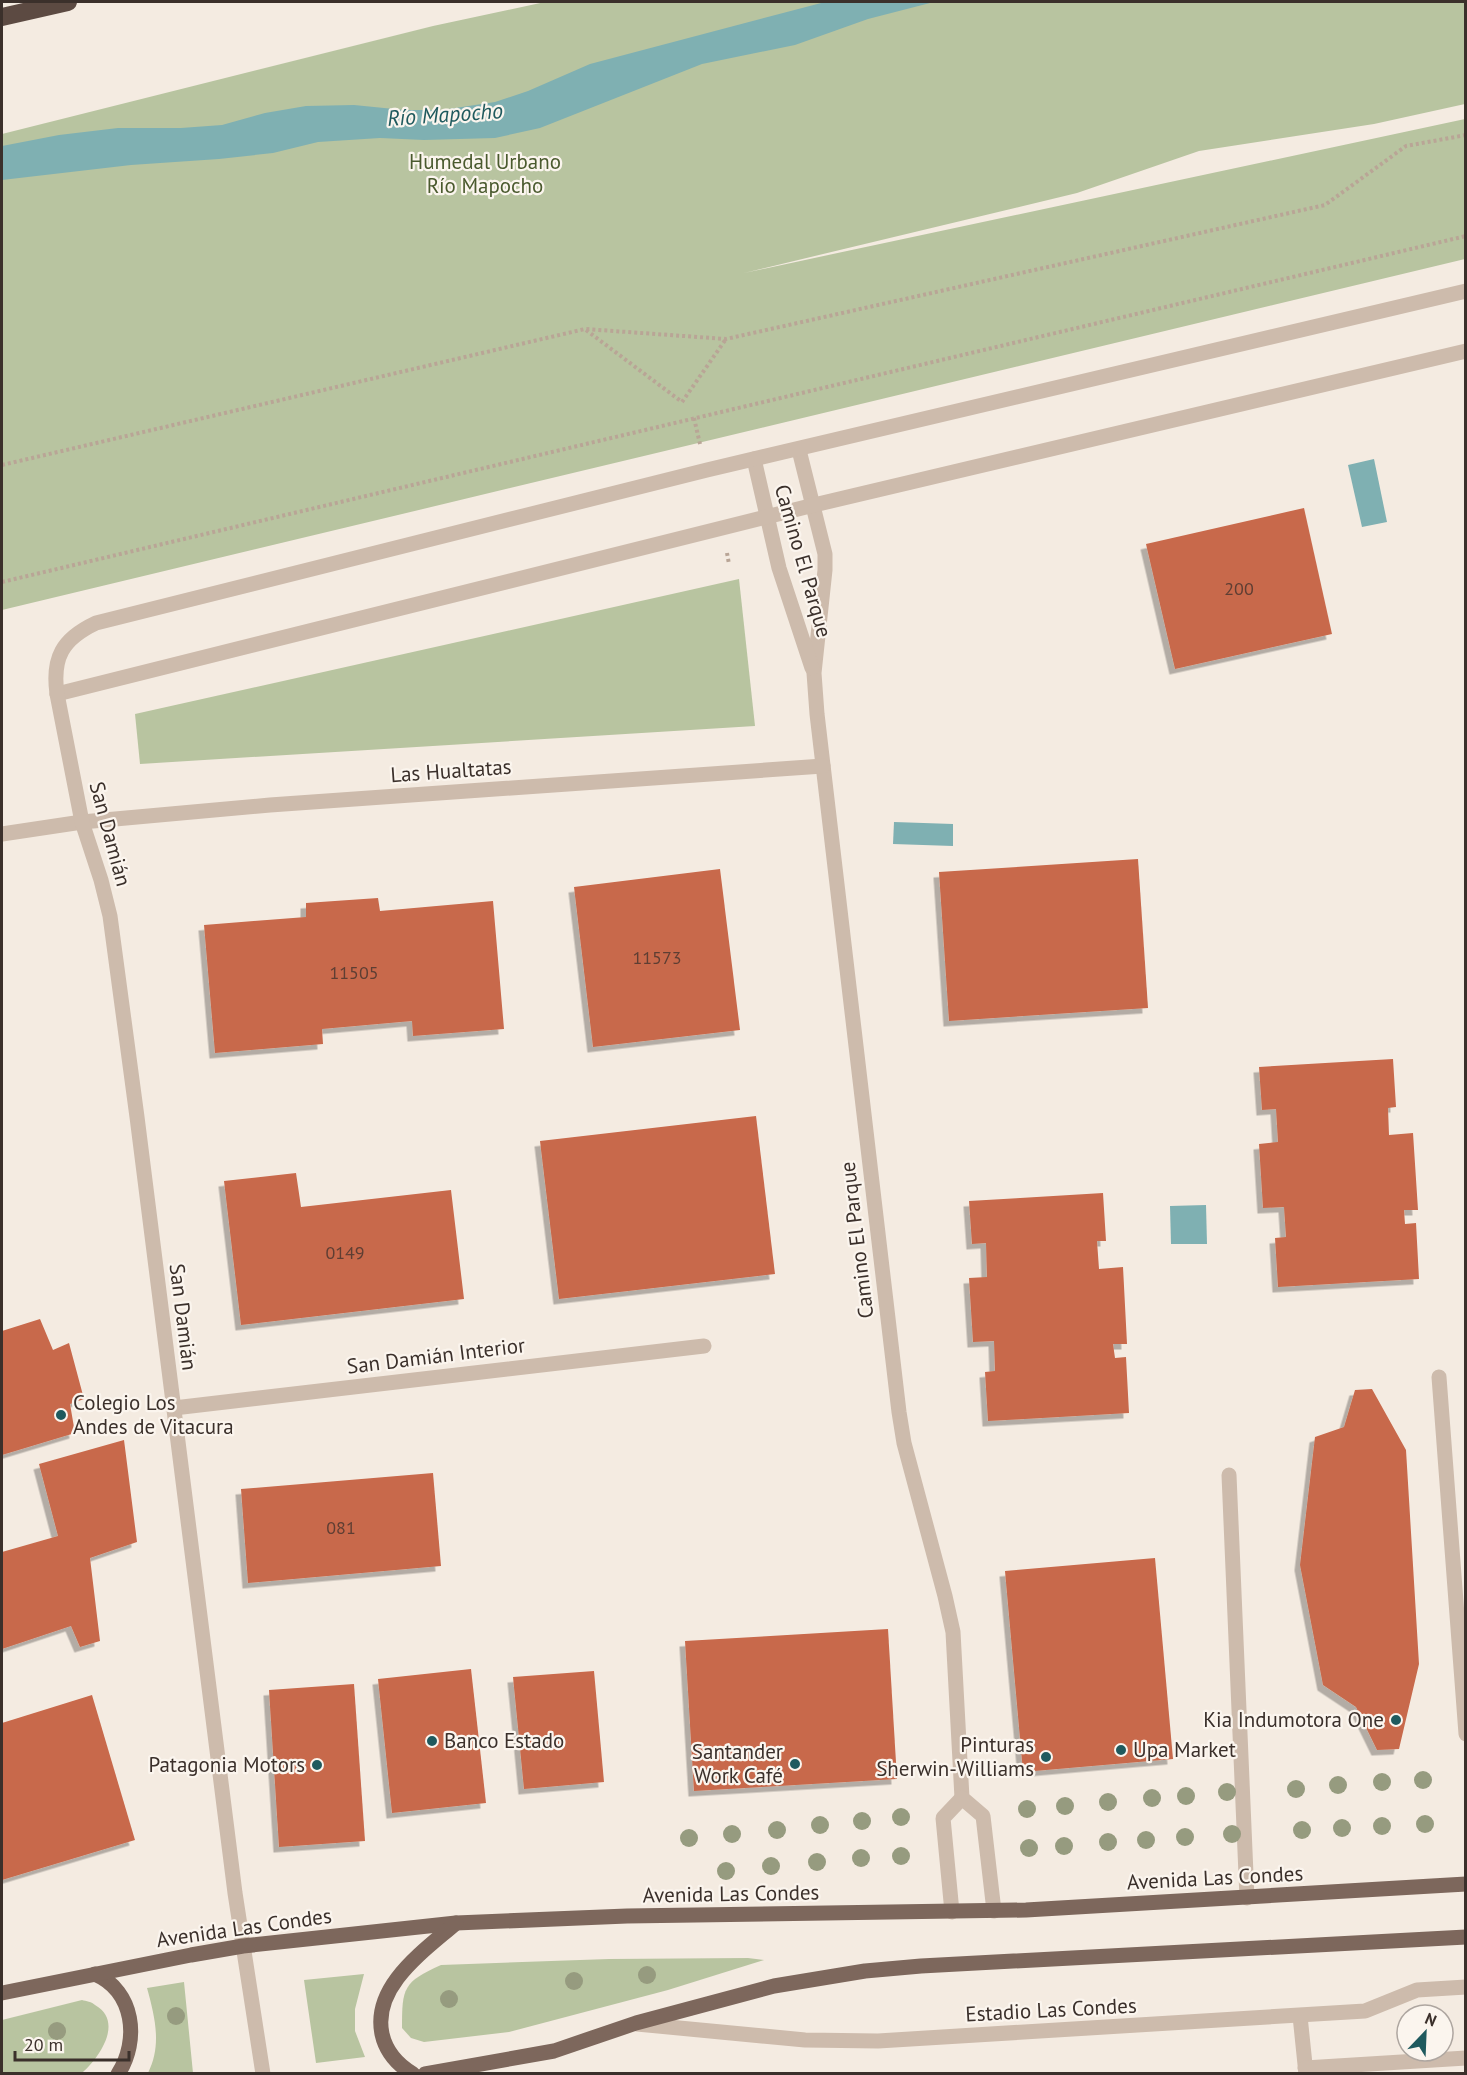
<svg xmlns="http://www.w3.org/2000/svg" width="1467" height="2075" font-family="'PT Sans',sans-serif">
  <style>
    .green { fill: #b8c4a0 }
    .water { fill: #7fb0b2 }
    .building { fill: #c8694b; filter: url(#shadow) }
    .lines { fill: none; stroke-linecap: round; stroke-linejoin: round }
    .path { stroke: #b9a596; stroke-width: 4; stroke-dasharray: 3 3; stroke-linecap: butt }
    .minor { stroke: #cdbbac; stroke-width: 15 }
    .major { stroke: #7d675c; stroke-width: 15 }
    .highway { stroke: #5c4a42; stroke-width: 18 }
    .tree { fill: #969b7f }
    .poi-dot { fill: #1f5a5e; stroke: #fbf5ee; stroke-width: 2 }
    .labels { text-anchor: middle; stroke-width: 4.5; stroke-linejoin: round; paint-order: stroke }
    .number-label { font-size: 18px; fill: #5e3e33 }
    .park-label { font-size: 21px; fill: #4a5a2e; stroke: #fbf5ee }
    .street-label { font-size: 21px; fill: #3b302b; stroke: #fbf5ee }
    .poi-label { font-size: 21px; fill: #3b302b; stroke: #fbf5ee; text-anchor: end }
    .water-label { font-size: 22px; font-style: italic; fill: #1f5a5e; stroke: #fbf5ee }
  </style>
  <defs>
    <filter id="shadow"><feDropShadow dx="-5.5" dy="5.5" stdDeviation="0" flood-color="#0004"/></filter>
  </defs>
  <rect width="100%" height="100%" fill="#f4ebe1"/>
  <g class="green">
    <polygon points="545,2 1465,2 1465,104 1374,124 1199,151 1077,193 744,273 1465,119 1465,259 2,610 2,134 433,26"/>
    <polygon points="739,579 755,726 140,764 135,714"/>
    <path d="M 748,1958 L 764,1960 L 668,1990 L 509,2032 L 424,2042 L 411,2038 L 402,2028 C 402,1988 403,1982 441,1965 L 609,1959 Z"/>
    <polygon points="364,1974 355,2009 355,2031 365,2057 316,2063 304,1980"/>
    <path d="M 184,1982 L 193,2073 L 148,2073 C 162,2045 155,2017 147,1988 Z"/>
    <path d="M 82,2000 C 86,2001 92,2002 95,2005 C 125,2022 98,2059 82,2073 L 2,2073 L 2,2020 Z"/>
  </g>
  <g class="water">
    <polygon points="825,2 934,2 868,19 795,45 702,64 540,128 495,138 424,140 380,138 318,142 273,153 219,159 131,165 2,180 2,146 59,135 118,128 181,128 222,125 265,113 306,106 354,105 404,110 442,110 495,102 528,91 590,64"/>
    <polygon points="1374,459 1387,522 1362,527 1348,465"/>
    <polygon points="894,822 953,824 953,846 893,844"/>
    <polygon points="1206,1205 1207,1244 1171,1244 1170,1206"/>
  </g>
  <g class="building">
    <polygon points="1304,508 1332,634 1175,669 1146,544"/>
    <polygon points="1138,859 1148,1008 949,1021 939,872"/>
    <polygon points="720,869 740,1030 593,1047 574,887"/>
    <polygon points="378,898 380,911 493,901 504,1029 413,1036 412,1021 322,1029 323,1044 215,1053 204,925 306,917 306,903"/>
    <polygon points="1393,1059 1396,1107 1388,1108 1389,1135 1413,1133 1418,1210 1404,1210 1405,1224 1416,1223 1419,1279 1278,1287 1275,1238 1286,1237 1284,1207 1263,1208 1259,1144 1278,1142 1276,1109 1262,1110 1259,1067"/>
    <polygon points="756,1116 775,1274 559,1299 540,1141"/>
    <polygon points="296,1173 301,1207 451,1190 464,1299 241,1325 224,1181"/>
    <polygon points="1103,1193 1106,1241 1097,1241 1099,1269 1123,1267 1127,1344 1113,1344 1115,1358 1126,1357 1129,1413 988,1421 985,1372 995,1371 994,1341 973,1342 969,1278 987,1277 986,1243 972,1244 969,1201"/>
    <polygon points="40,1319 53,1350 69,1343 84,1399 70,1404 75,1433 2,1455 2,1331"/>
    <polygon points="1372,1389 1406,1450 1419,1664 1399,1749 1377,1750 1356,1707 1323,1685 1300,1565 1315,1437 1344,1427 1355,1390"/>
    <polygon points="124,1440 137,1542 90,1558 100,1641 80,1647 71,1626 2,1649 2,1552 58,1536 39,1464"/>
    <polygon points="433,1473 441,1566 248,1583 241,1489"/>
    <polygon points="1155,1558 1173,1759 1023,1772 1005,1571"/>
    <polygon points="888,1629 897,1779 694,1791 685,1641"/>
    <polygon points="471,1669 486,1803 392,1813 378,1679"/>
    <polygon points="594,1671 604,1782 524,1789 513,1677"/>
    <polygon points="354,1684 365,1841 279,1847 269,1690"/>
    <polygon points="92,1695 135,1840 2,1880 2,1723"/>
  </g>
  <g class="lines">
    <g class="path">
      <polyline points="586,330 682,402 726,339"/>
      <polyline points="694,418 700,444"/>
      <polyline points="2,465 585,329 726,339 1325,205 1406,146 1466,135"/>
      <polyline points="727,553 729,564"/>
      <polyline points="2,582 1466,236"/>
    </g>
    <g class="minor">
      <polyline points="799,450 825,554 825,570 814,673 817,714 899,1412 904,1443 945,1596 953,1632 962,1798 983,1816 994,1911"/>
      <polyline points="754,459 779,568 812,668"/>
      <polyline points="57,694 814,505 1466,351"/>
      <polyline points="2,834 82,822 270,805 823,766"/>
      <polyline points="1439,1377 1466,1734"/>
      <polyline points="174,1408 704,1346"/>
      <polyline points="1229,1475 1247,1898"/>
      <polyline points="952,1912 943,1818 962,1798"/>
      <polyline points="1300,2016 1306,2074"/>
      <polyline points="637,2024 805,2040 878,2041 1365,2011 1417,1990 1466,1987"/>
      <polyline points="1305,2068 1466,2058"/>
      <path d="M 263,2074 L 235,1893 L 137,1117 L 110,916 L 101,880 L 82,822 L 57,694 C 52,658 62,639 96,623 L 707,470 L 1466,291"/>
    </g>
    <g class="major">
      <path d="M 95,1974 C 134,1991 140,2040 118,2074"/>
      <polyline points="2,1993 191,1955 243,1946 456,1923 627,1916 1026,1910 1466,1884"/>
      <path d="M 413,2074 C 398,2065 386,2052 382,2034 C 372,1986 424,1951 456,1923"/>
      <polyline points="425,2074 554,2051 636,2023 774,1986 865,1971 921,1966 1466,1937"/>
    </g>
    <polyline class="highway" points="2,17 68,2"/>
  </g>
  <g class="tree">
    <circle cx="1423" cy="1780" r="9"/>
    <circle cx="1382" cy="1782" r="9"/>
    <circle cx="1338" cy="1785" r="9"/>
    <circle cx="1296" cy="1789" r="9"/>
    <circle cx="1227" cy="1792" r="9"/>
    <circle cx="1186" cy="1796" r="9"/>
    <circle cx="1152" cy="1798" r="9"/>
    <circle cx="1108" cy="1802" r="9"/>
    <circle cx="1065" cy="1806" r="9"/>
    <circle cx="1027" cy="1809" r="9"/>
    <circle cx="901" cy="1817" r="9"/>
    <circle cx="862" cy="1821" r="9"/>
    <circle cx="1425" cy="1824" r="9"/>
    <circle cx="820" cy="1825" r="9"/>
    <circle cx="1382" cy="1826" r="9"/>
    <circle cx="1342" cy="1828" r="9"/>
    <circle cx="777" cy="1830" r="9"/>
    <circle cx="1302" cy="1830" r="9"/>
    <circle cx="732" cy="1834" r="9"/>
    <circle cx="1232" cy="1834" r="9"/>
    <circle cx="1185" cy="1837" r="9"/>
    <circle cx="689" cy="1838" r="9"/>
    <circle cx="1146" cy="1840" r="9"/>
    <circle cx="1108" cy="1842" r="9"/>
    <circle cx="1064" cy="1846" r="9"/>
    <circle cx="1029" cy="1848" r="9"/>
    <circle cx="901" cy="1856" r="9"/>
    <circle cx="861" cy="1858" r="9"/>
    <circle cx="817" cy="1862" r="9"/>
    <circle cx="771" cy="1866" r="9"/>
    <circle cx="726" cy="1871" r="9"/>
    <circle cx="647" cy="1975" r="9"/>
    <circle cx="574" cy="1981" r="9"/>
    <circle cx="449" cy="1999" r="9"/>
    <circle cx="176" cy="2016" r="9"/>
    <circle cx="57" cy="2031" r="9"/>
  </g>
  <g class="poi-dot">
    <circle cx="61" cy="1415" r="6"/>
    <circle cx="1396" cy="1720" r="6"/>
    <circle cx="432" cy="1741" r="6"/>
    <circle cx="1121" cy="1750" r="6"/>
    <circle cx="1046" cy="1757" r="6"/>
    <circle cx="795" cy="1764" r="6"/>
    <circle cx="317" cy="1765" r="6"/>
  </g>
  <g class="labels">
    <g class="number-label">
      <text x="1239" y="595">200</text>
      <text x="657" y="964">11573</text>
      <text x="354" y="979">11505</text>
      <text x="345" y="1259">0149</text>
      <text x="341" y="1534">081</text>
    </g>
    <g class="park-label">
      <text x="485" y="169">Humedal Urbano<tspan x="485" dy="24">Río Mapocho</tspan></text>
    </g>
    <g class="street-label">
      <text transform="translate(803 561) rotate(74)" y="7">Camino El Parque</text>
      <text transform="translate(451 771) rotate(-4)" y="7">Las Hualtatas</text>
      <text transform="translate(110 834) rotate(75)" y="7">San Damián</text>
      <text transform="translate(857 1240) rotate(-97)" y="7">Camino El Parque</text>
      <text transform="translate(183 1317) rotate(83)" y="7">San Damián</text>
      <text transform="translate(436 1356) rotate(-7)" y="7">San Damián Interior</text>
      <text transform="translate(1215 1878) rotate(-3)" y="7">Avenida Las Condes</text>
      <text transform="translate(731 1894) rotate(-1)" y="7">Avenida Las Condes</text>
      <text transform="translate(244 1928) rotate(-8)" y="7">Avenida Las Condes</text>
      <text transform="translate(1051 2010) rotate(-3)" y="7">Estadio Las Condes</text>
    </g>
    <g class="poi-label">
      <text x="73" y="1410" text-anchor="start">Colegio Los<tspan x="73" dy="24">Andes de Vitacura</tspan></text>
      <text x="1384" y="1727">Kia Indumotora One</text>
      <text x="444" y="1748" text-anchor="start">Banco Estado</text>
      <text x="1034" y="1752">Pinturas<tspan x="1034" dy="24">Sherwin-Williams</tspan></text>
      <text x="1133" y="1757" text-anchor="start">Upa Market</text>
      <text x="783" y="1759">Santander<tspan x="783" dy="24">Work Café</tspan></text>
      <text x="305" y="1772">Patagonia Motors</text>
    </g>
    <g class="water-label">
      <text transform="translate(445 114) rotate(-4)" y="8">Río Mapocho</text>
    </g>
  </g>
  <rect width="1467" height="2075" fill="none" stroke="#3b302b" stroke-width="6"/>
  <g transform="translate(1425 2033) rotate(23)"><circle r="28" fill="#fbf5ee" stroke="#aea6a0" stroke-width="1.5"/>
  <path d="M0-4.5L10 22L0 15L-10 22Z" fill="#1f5a5e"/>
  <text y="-9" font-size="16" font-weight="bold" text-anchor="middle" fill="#3b302b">N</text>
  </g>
  <path d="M15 2051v9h114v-9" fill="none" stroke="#3b302b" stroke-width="3"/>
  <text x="24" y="2051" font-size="18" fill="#3b302b" stroke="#fbf5ee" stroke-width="4.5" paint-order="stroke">20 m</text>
</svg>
